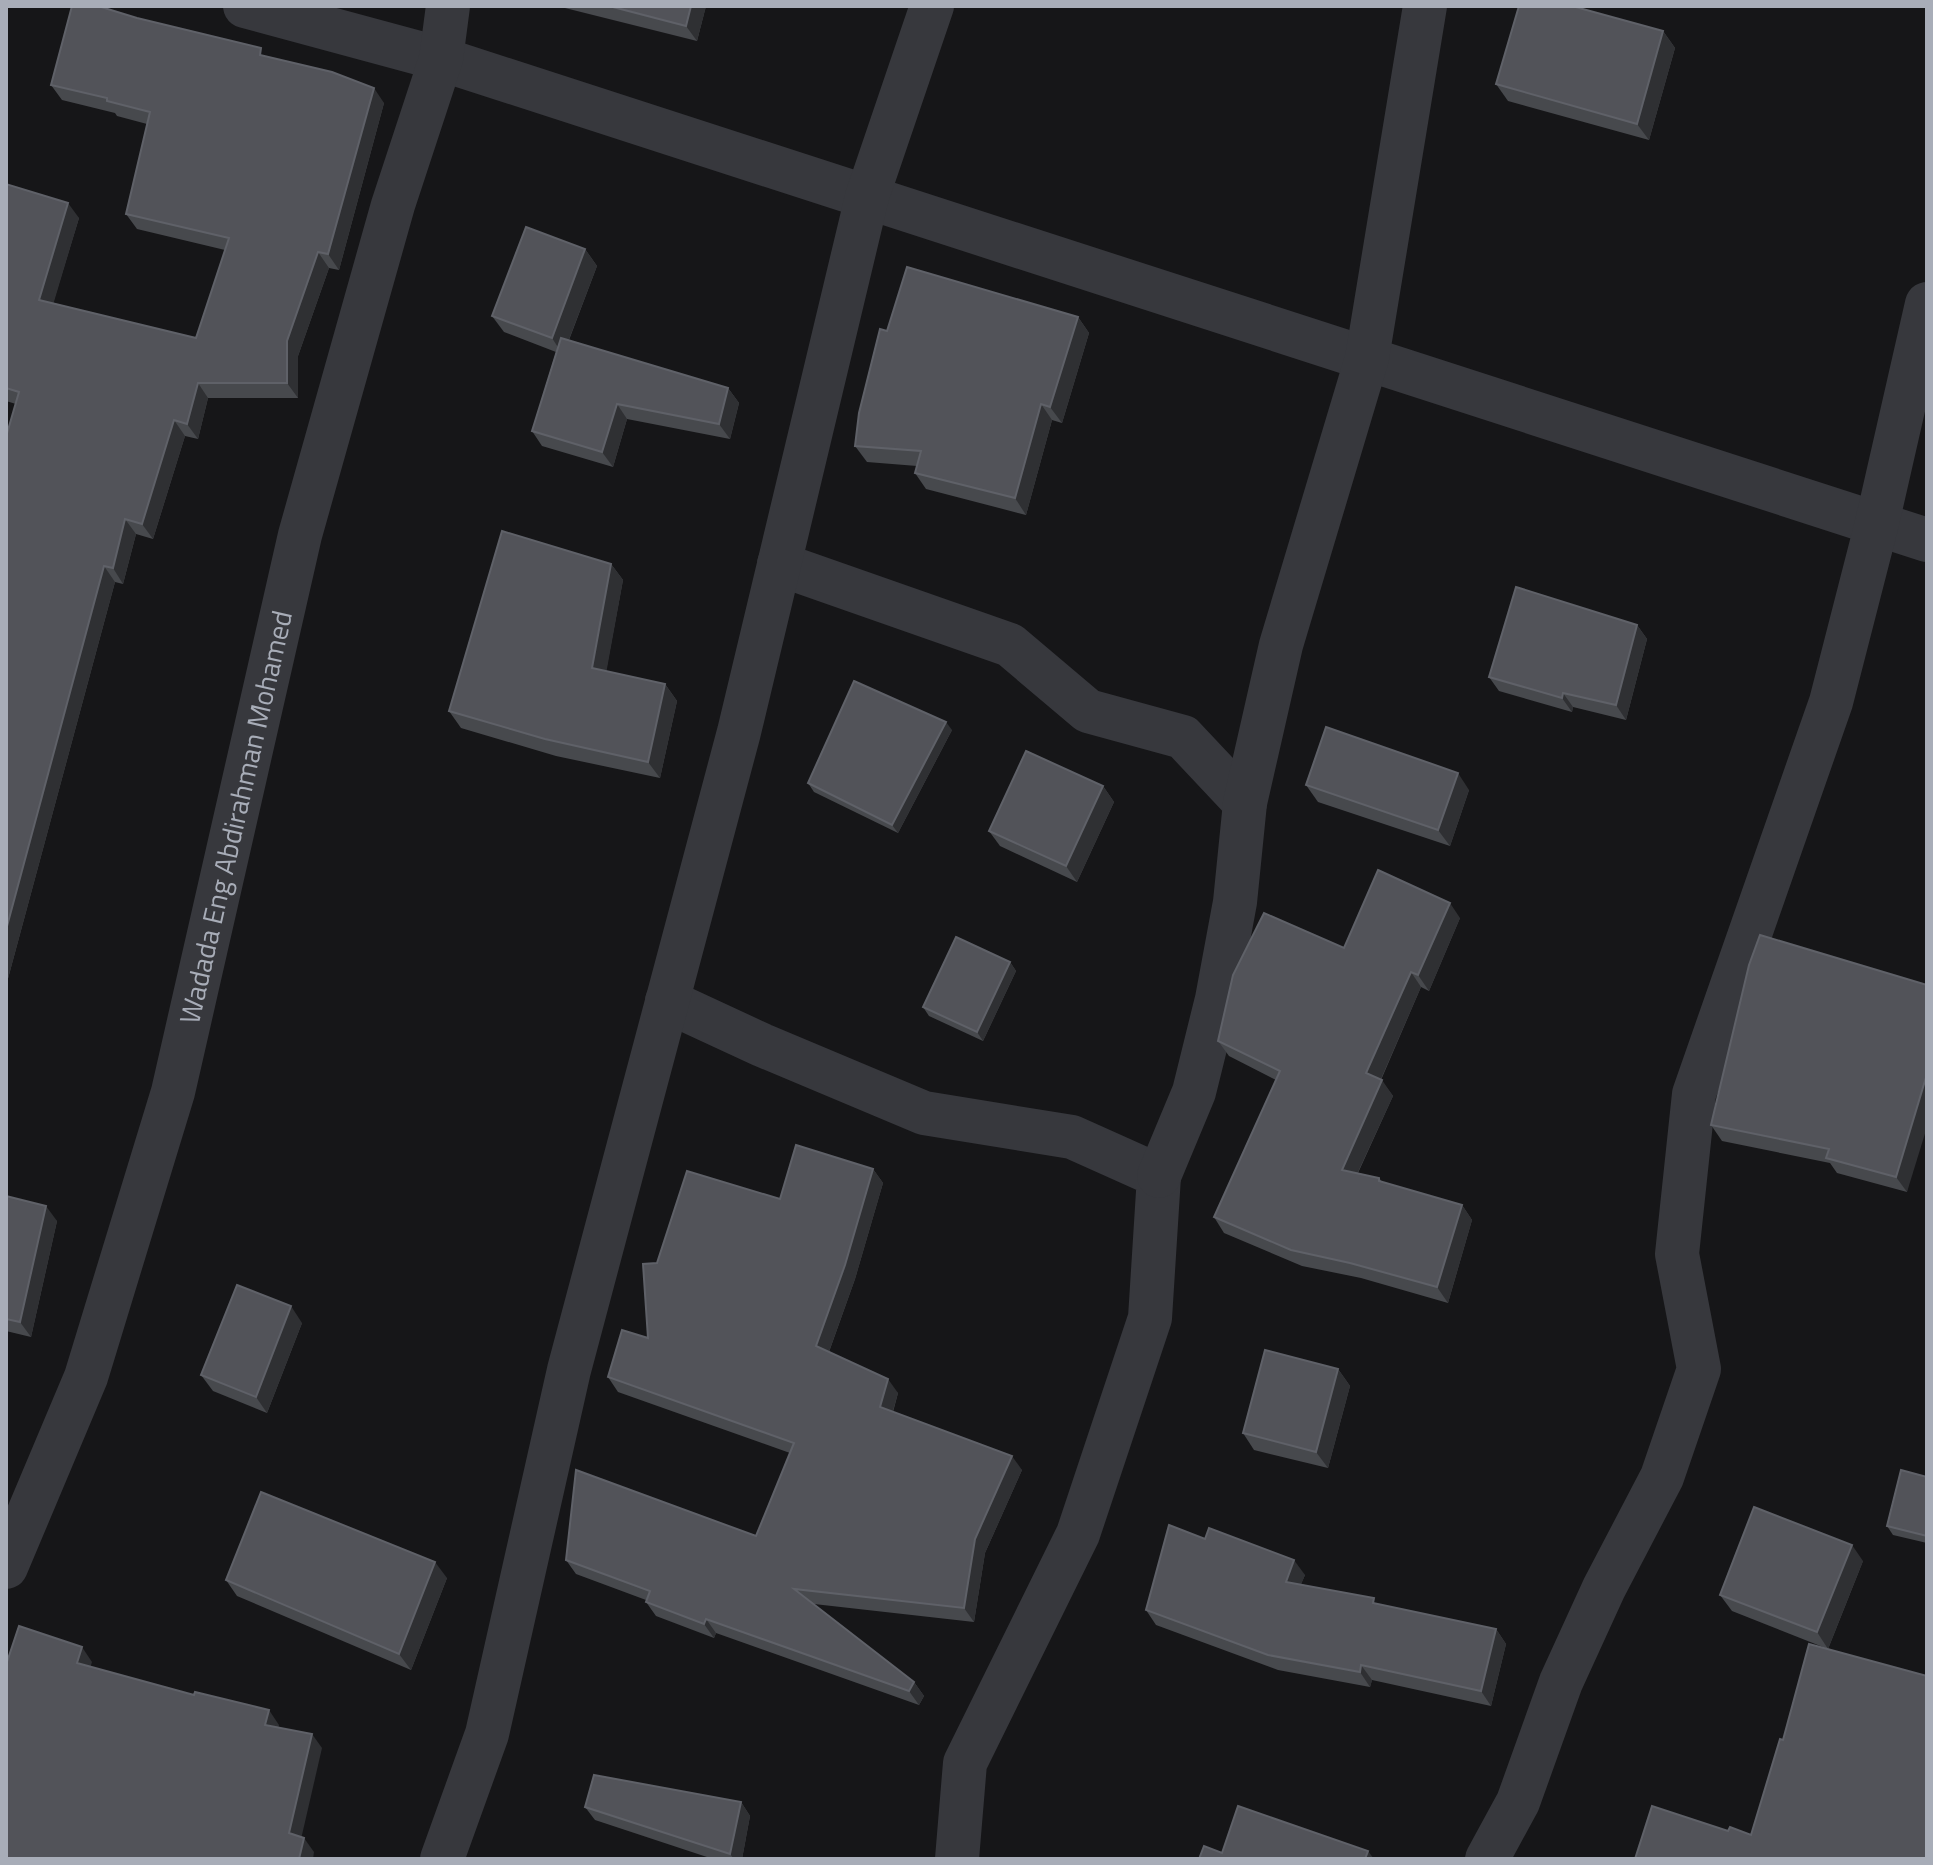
<svg xmlns="http://www.w3.org/2000/svg" width="1933" height="1865" font-family="'Titillium Web',sans-serif">
  <style>
    .lines { fill: none; stroke-linecap: round; stroke-linejoin: round }
    .street { stroke: #37383d; stroke-width: 44 }
    .wall { fill: #47494d }
    .shaded-wall { fill: #2f3033 }
    .building { fill: #525359; stroke: #5f6168; stroke-width: 2 }
    .labels { text-anchor: middle; stroke-width: 7; stroke-linejoin: round; paint-order: stroke }
    .street-label { font-size: 28px; fill: #a8adb8; stroke: #111113 }
  </style>
  <rect width="100%" height="100%" fill="#161618"/>
  <g class="lines">
    <g class="street">
      <polyline points="245,6 441,59 1927,540"/>
      <polyline points="779,564 1010,645 1088,711 1183,737 1245,803"/>
      <polyline points="667,1001 762,1045 924,1113 1072,1137 1159,1176 1150,1318 1078,1534 965,1763 957,1859"/>
      <polyline points="1159,1176 1194,1092 1217,999 1235,902 1245,803 1281,645 1367,358 1425,6"/>
      <path id="s1" d="M 6,1567 L 86,1377 L 173,1092 L 300,535 L 393,205 L 441,59 L 448,6"/>
      <polyline points="442,1859 487,1734 569,1370 739,732 867,197 932,6"/>
      <polyline points="1487,1859 1518,1802 1561,1682 1604,1588 1662,1477 1699,1369 1677,1254 1694,1094 1831,702 1877,523 1927,304"/>
    </g>
  </g>
  <g class="wall">
    <polygon points="557,6 706,6 697,41"/>
    <polygon points="1663,31 1675,48 1649,140 1508,101 1496,84"/>
    <polygon points="267,56 384,103 339,270 329,268 298,356 298,398 208,398 198,439 185,436 153,539 136,534 123,584 115,582 6,986 6,437 16,404 6,401 6,184 79,218 53,303 196,338 225,250 137,229 126,214 147,124 117,116 115,113 62,100 51,85"/>
    <polygon points="585,249 597,266 569,340 728,388 739,403 730,439 627,419 613,467 542,446 532,431 556,352 504,332 492,316"/>
    <polygon points="1078,317 1089,333 1062,423 1052,420 1026,515 926,489 915,473 917,466 867,462 855,446 887,331"/>
    <polygon points="611,564 623,580 606,671 665,684 677,701 660,778 556,756 461,728 449,711"/>
    <polygon points="1637,625 1647,639 1626,720 1573,707 1572,712 1499,691 1489,677"/>
    <polygon points="952,730 898,833 814,792 808,783"/>
    <polygon points="1306,785 1469,790 1450,846 1318,802"/>
    <polygon points="1103,786 1114,802 1077,882 1000,846 989,831"/>
    <polygon points="1460,918 1429,991 1421,987 1381,1080 1393,1096 1358,1173 1379,1178 1383,1183 1462,1205 1472,1220 1448,1303 1361,1278 1302,1266 1224,1233 1214,1217 1276,1080 1229,1056 1218,1041 1344,948"/>
    <polygon points="1010,962 1016,971 983,1041 929,1016 923,1007"/>
    <polygon points="1927,985 1907,1192 1837,1173 1830,1163 1722,1141 1711,1125"/>
    <polygon points="873,1169 883,1183 855,1279 829,1352 898,1393 893,1412 1022,1470 985,1553 974,1622 814,1604 914,1682 924,1696 919,1705 716,1633 714,1638 656,1616 646,1602 646,1600 576,1574 566,1560 756,1536 790,1453 618,1392 608,1377 648,1338 657,1263 780,1199"/>
    <polygon points="6,1196 57,1221 31,1337 6,1331"/>
    <polygon points="302,1323 267,1413 213,1391 201,1375"/>
    <polygon points="1338,1369 1350,1386 1328,1468 1254,1450 1243,1433"/>
    <polygon points="1927,1477 1927,1543 1893,1535 1887,1526"/>
    <polygon points="1205,1539 1305,1575 1301,1584 1378,1604 1496,1629 1506,1644 1491,1706 1372,1680 1370,1687 1278,1670 1156,1625 1146,1610"/>
    <polygon points="1863,1561 1828,1649 1732,1611 1720,1595"/>
    <polygon points="447,1578 411,1670 237,1596 226,1580"/>
    <polygon points="741,1802 750,1816 742,1859 713,1859 595,1820 585,1807"/>
  </g>
  <g class="shaded-wall">
    <polygon points="691,6 706,6 697,41 686,26"/>
    <polygon points="1663,31 1675,48 1649,140 1637,124"/>
    <polygon points="374,88 384,103 339,270 328,254"/>
    <polygon points="68,203 79,218 50,315 39,300"/>
    <polygon points="585,249 597,266 563,355 552,338"/>
    <polygon points="318,252 329,268 298,356 298,398 287,383 287,341"/>
    <polygon points="1078,317 1089,333 1062,423 1050,407"/>
    <polygon points="198,383 208,398 198,439 187,424"/>
    <polygon points="728,388 739,403 730,439 719,424"/>
    <polygon points="617,404 627,419 613,467 602,452"/>
    <polygon points="1041,404 1052,420 1026,515 1015,498"/>
    <polygon points="174,420 185,436 153,539 142,524"/>
    <polygon points="125,519 136,534 123,584 113,568"/>
    <polygon points="611,564 623,580 604,685 592,668"/>
    <polygon points="104,566 115,582 6,986 6,930"/>
    <polygon points="1637,625 1647,639 1626,720 1616,705"/>
    <polygon points="665,684 677,701 660,778 648,762"/>
    <polygon points="1563,693 1573,707 1572,712 1562,698"/>
    <polygon points="946,722 952,730 898,833 892,825"/>
    <polygon points="1458,773 1469,790 1450,846 1438,830"/>
    <polygon points="1103,786 1114,802 1077,882 1066,866"/>
    <polygon points="1450,903 1460,918 1429,991 1418,975"/>
    <polygon points="1010,962 1016,971 983,1041 977,1032"/>
    <polygon points="1411,972 1421,987 1377,1088 1366,1073"/>
    <polygon points="1927,1074 1927,1127 1907,1192 1896,1177"/>
    <polygon points="1382,1080 1393,1096 1352,1185 1342,1170"/>
    <polygon points="873,1169 883,1183 855,1279 826,1360 816,1346"/>
    <polygon points="1462,1205 1472,1220 1448,1303 1437,1287"/>
    <polygon points="46,1206 57,1221 31,1337 20,1322"/>
    <polygon points="291,1306 302,1323 267,1413 256,1397"/>
    <polygon points="1338,1369 1350,1386 1328,1468 1316,1452"/>
    <polygon points="888,1379 898,1393 890,1421 880,1407"/>
    <polygon points="1012,1456 1022,1470 985,1553 974,1622 964,1608 975,1539"/>
    <polygon points="1852,1545 1863,1561 1828,1649 1817,1632"/>
    <polygon points="1294,1560 1305,1575 1296,1596 1286,1582"/>
    <polygon points="435,1562 447,1578 411,1670 399,1654"/>
    <polygon points="706,1619 716,1633 714,1638 704,1624"/>
    <polygon points="1496,1629 1506,1644 1491,1706 1481,1691"/>
    <polygon points="82,1647 92,1662 87,1678 77,1663"/>
    <polygon points="1361,1665 1372,1680 1370,1687 1360,1672"/>
    <polygon points="914,1682 924,1696 919,1705 909,1691"/>
    <polygon points="269,1710 279,1725 276,1740 265,1725"/>
    <polygon points="312,1734 322,1748 299,1848 289,1833"/>
    <polygon points="741,1802 750,1816 742,1859 734,1859 730,1854"/>
    <polygon points="304,1838 314,1852 313,1859 299,1859"/>
    <polygon points="1368,1851 1374,1859 1365,1859"/>
  </g>
  <g class="building">
    <polygon points="72,6 98,6 137,18 261,48 260,55 332,72 374,88 328,254 318,252 287,341 287,383 198,383 187,424 174,420 142,524 125,519 113,568 104,566 6,930 6,437 19,392 6,388 6,184 68,203 39,300 196,338 229,238 126,214 150,112 107,101 107,98 51,85"/>
    <polygon points="609,6 691,6 686,26"/>
    <polygon points="1519,6 1572,6 1663,31 1637,124 1496,84"/>
    <polygon points="526,227 585,249 552,338 492,316"/>
    <polygon points="907,267 1078,317 1050,407 1041,404 1015,498 915,473 921,451 855,446 859,413 880,329 887,331"/>
    <polygon points="561,338 728,388 719,424 617,404 602,452 532,431"/>
    <polygon points="502,531 611,564 592,668 665,684 648,762 545,739 449,711"/>
    <polygon points="1516,587 1637,625 1616,705 1563,693 1562,698 1489,677"/>
    <polygon points="854,681 946,722 892,825 808,783"/>
    <polygon points="1326,727 1458,773 1438,830 1306,785"/>
    <polygon points="1026,751 1103,786 1066,866 989,831"/>
    <polygon points="1378,870 1450,903 1418,975 1411,972 1366,1073 1382,1080 1342,1170 1379,1178 1379,1181 1462,1205 1437,1287 1350,1263 1291,1250 1214,1217 1280,1071 1218,1041 1233,975 1264,913 1344,948"/>
    <polygon points="1760,935 1927,985 1927,1074 1896,1177 1826,1158 1829,1149 1711,1125 1749,965"/>
    <polygon points="956,937 1010,962 977,1032 923,1007"/>
    <polygon points="796,1145 873,1169 845,1265 816,1346 888,1379 880,1407 1012,1456 975,1539 964,1608 794,1589 914,1682 909,1691 706,1619 704,1624 646,1602 650,1591 566,1560 576,1470 756,1536 794,1443 608,1377 622,1330 648,1338 643,1264 657,1263 687,1171 780,1199"/>
    <polygon points="6,1196 46,1206 20,1322 6,1319"/>
    <polygon points="237,1285 291,1306 256,1397 201,1375"/>
    <polygon points="1265,1350 1338,1369 1316,1452 1243,1433"/>
    <polygon points="1901,1470 1927,1477 1927,1536 1887,1526"/>
    <polygon points="261,1492 435,1562 399,1654 226,1580"/>
    <polygon points="1754,1507 1852,1545 1817,1632 1720,1595"/>
    <polygon points="1169,1525 1205,1539 1209,1528 1294,1560 1286,1582 1374,1598 1373,1603 1496,1629 1481,1691 1361,1665 1360,1672 1268,1655 1146,1610"/>
    <polygon points="19,1626 82,1647 77,1663 194,1695 195,1692 269,1710 265,1725 312,1734 289,1833 304,1838 299,1859 6,1859 6,1665"/>
    <polygon points="1809,1644 1927,1676 1927,1859 1635,1859 1652,1806 1728,1831 1730,1827 1751,1835 1780,1739 1783,1740"/>
    <polygon points="594,1775 741,1802 730,1854 585,1807"/>
    <polygon points="1238,1806 1368,1851 1365,1859 1199,1859 1204,1846 1222,1853"/>
  </g>
  <g class="labels">
    <g class="street-label">
      <text dy="10" stroke="none"><textPath href="#s1" startOffset="786">Wadada Eng Abdirahman Mohamed</textPath></text>
    </g>
  </g>
  <rect width="1933" height="1865" fill="none" stroke="#a8adb8" stroke-width="16"/>
</svg>
